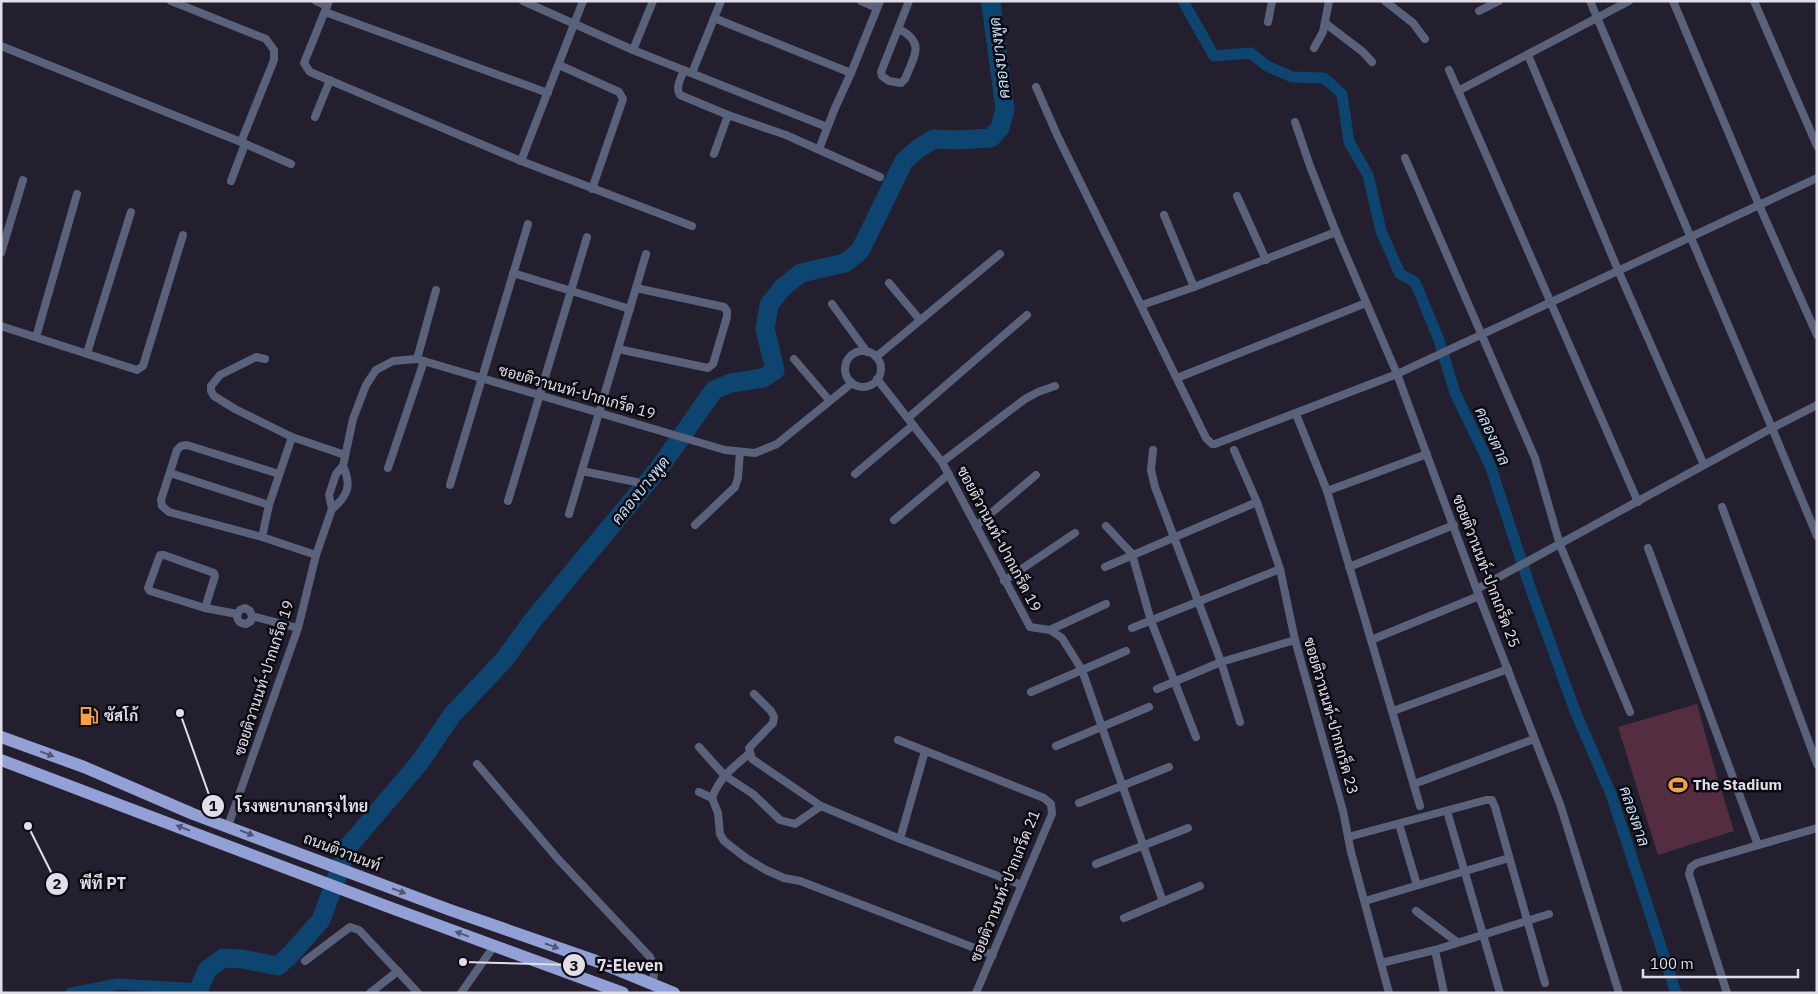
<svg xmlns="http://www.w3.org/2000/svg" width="1818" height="994" font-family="'IBM Plex Sans',Sarabun,sans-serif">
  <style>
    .green { fill: #552d41 }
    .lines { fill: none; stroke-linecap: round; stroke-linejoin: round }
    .canal { stroke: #0e4570; stroke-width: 11 }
    .river { stroke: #0e4570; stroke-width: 19 }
    .minor { stroke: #5a617a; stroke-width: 8 }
    .primary { stroke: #93a0d5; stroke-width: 12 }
    .oneway { fill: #505573 }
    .labels { text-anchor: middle; stroke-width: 5; stroke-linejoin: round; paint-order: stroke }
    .street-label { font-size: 15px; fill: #e1deea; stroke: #0c0a11 }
    .poi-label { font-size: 15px; font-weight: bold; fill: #e1deea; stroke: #0c0a11; text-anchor: start }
    .water-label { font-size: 16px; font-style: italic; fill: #c1ddf9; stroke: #0c0a11 }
    .leader { fill: none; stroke: #e1deea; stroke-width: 2 }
    .callout-dot { fill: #e1deea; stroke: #0c0a11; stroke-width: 2 }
    .mark-label { font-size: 15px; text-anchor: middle; font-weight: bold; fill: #111 }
    .callout-label { font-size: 16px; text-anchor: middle; font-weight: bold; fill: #e1deea; stroke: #0c0a11; stroke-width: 5; stroke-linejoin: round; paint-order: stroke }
  </style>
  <rect width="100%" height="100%" fill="#241f2f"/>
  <polygon class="green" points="1697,704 1716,773 1734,831 1658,855 1618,727"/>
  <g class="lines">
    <g class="canal">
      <polyline points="1183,1 1214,56 1251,53 1267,66 1292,77 1324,78 1342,94 1349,142 1368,175 1381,231 1400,274 1415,282 1439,340 1455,393 1490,465 1529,584 1575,711 1611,794 1676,993"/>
      <polyline points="71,993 118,984 199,989"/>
    </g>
    <polyline class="river" points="199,993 199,989 207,970 223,958 242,959 278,966 291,954 321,920 348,847 420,762 452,715 504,660 533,620 660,467 714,390 731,383 763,378 775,370 765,329 769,305 783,287 801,273 845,263 860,251 904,161 919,148 934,139 957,140 991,138 1000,128 1005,109 991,5 992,1"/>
    <g class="minor">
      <polyline points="171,1 266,39 274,50 274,60 241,142"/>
      <polyline points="316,1 327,6"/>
      <polyline points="329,1 304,63 310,72 521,161 692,226"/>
      <polyline points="523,1 633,50 827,127"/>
      <polyline points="861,1 877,8"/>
      <polyline points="1385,1 1413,23 1425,39"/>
      <polyline points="1590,1 1772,428 1817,536"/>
      <polyline points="1673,1 1759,205 1817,335"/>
      <polyline points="1754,1 1817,146"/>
      <polyline points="1479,11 1499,1"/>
      <polyline points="325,12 548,93"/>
      <polyline points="714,18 851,73"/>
      <polyline points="1268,22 1272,1"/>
      <polyline points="1325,23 1363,52 1372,62"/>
      <path d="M 899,29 C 926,43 914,56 905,79 L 901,83 L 889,81 L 882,76 L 881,72 L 909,1"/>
      <polyline points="1,46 241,142 291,164"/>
      <polyline points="1314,48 1323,32 1329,1"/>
      <polyline points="633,50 653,1"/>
      <polyline points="1528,55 1618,270 1704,465"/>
      <polyline points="559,65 619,92 623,99 592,189"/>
      <path d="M 684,70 C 681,78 675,88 680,95 L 728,115 L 786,135 L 880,177"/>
      <polyline points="1449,70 1638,502"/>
      <polyline points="692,73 721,1"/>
      <polyline points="1036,87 1058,137 1206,438 1212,444 1215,444 1397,374 1817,178"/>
      <polyline points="1458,91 1629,1"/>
      <polyline points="315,117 330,80"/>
      <polyline points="1295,122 1310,166 1336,232 1397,374 1479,596 1560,804 1619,993"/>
      <polyline points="819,149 835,108 851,73 880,1"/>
      <polyline points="714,154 728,115"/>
      <polyline points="1405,158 1535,458 1560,545 1630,712"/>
      <polyline points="521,161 583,1"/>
      <polyline points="231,181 245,144"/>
      <polyline points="1237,196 1266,260"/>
      <polyline points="1164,215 1194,287"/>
      <polyline points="1,253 23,180"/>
      <polyline points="513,273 630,309"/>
      <polyline points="889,283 920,320"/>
      <polyline points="832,304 867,352"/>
      <polyline points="1142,305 1194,287 1336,232"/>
      <polyline points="1,326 137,370 143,366 183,235"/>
      <polyline points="36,337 77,194"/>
      <polyline points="618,349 708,368 713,364 727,317 727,311 724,307 636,288"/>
      <circle cx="863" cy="369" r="18"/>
      <polyline points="87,353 131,212"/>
      <polyline points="876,357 1000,254"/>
      <polyline points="265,359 256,357 220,375 211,386 211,391 214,396 235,409 292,437 345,455"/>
      <polyline points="417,359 436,290"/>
      <polyline points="794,359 829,400"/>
      <polyline points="1177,378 1366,303"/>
      <polyline points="877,379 942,462 1030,627 1050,630 1062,638 1082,670 1163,902"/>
      <polyline points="1296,414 1327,491 1420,806"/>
      <polyline points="908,418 1027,315"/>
      <polyline points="292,437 269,505 262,537 316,555"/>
      <polyline points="1153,450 1151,470 1155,487 1221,662 1240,722"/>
      <polyline points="1234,450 1257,502 1280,569 1295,640 1343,811 1351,852 1389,993"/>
      <polyline points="942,462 1025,399 1038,392 1055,386"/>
      <polyline points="388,468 424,361"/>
      <polyline points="582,471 636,482"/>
      <polyline points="170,473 269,505"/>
      <polyline points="855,474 913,425"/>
      <polyline points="450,485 528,224"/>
      <polyline points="1327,491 1427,454"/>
      <polyline points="508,501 587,237"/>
      <polyline points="1722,507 1817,764"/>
      <path d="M 332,509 C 348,496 352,485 343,466"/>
      <polyline points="569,514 646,254"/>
      <polyline points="894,520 949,474"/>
      <polyline points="695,525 735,487 738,478 740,452"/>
      <polyline points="976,526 1036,475"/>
      <polyline points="1106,526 1132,554 1151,621 1196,737"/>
      <polyline points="262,537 169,512 162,506 161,500 177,450 181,446 187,445 279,474"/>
      <polyline points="1648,548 1758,845"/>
      <polygon points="160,555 164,555 214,573 215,576 205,608 150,591 148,588"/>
      <polyline points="1105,567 1257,502"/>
      <polyline points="1349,567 1454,525"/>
      <polyline points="1004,581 1075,533"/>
      <polyline points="1477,589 1772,428 1817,405"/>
      <polyline points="205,608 237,614"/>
      <path d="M 252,616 L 251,621 L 246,624 C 237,623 235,617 240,610 L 245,608 L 250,611 L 252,616 L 298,628"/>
      <polyline points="1132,628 1280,569"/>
      <polyline points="1050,630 1106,604"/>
      <polyline points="1371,640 1479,596"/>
      <polyline points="1157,689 1221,662 1295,640"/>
      <polyline points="1031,692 1126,651"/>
      <polyline points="1393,711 1508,669"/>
      <polyline points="898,740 1044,798 1051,804 1052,814 976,993"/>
      <polyline points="1056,746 1149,707"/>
      <polyline points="699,747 724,775 753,794 780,820 795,824 821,806 752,759 749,748 773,723 774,717 771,711 754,694"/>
      <path d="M 477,764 L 558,859 L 650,957 C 655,967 655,974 652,984"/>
      <polyline points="1414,784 1534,739"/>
      <polyline points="699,792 712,798 718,813 720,834 724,841 746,858 766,870 784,878 800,881 993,955"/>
      <path d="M 712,798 C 719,778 733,767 749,754"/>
      <polyline points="1079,803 1169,767"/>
      <polyline points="821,806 900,839 1022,885"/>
      <polyline points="1447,811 1500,993"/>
      <polyline points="1399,824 1417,885"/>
      <polyline points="228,826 298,628 316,555 332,509 329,495 336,474 343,466 353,419 366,385 376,370 393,361 417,359 725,450 755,453 777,444 852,383"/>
      <polyline points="1348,837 1486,800 1492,800 1495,807 1545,983"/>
      <polyline points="900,839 925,751"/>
      <polyline points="1096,864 1188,828"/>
      <polyline points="1365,901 1509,858"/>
      <polyline points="1416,911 1457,942"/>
      <polyline points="1124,918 1200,886"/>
      <polyline points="1435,950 1444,993"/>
      <polyline points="305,961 350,927 359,930 418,993"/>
      <polyline points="1381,963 1435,950 1549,914"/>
      <polyline points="370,993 398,971"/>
      <polyline points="461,993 494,946"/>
      <polyline points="1727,993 1689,874 1691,867 1697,863 1817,828"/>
    </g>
    <g class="primary">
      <polyline points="1,737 84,767 193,814 450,910 596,961 674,993"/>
      <polyline points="1,760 386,906 623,993"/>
    </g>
  </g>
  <defs><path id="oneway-solid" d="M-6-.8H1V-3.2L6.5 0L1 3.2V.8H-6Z" transform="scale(1.25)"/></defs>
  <g class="oneway">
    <use href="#oneway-solid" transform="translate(47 754) rotate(20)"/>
    <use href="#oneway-solid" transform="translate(183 828) rotate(-159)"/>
    <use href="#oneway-solid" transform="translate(247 833) rotate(21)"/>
    <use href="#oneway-solid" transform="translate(399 891) rotate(20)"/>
    <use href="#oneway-solid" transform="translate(462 934) rotate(-160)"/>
    <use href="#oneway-solid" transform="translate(552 946) rotate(19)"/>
  </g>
  <defs>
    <g id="fuel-bare" transform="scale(1.5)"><path d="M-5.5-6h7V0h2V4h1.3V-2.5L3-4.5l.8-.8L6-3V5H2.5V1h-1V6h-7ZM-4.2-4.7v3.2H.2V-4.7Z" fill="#f4a344" stroke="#0c0a11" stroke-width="2.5" paint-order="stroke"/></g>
    <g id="stadium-bare" transform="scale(1.5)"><path d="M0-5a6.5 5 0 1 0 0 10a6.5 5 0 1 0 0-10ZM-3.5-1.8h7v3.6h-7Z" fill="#f4a344" stroke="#0c0a11" stroke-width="2.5" paint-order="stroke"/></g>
  </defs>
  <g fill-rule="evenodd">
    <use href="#fuel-bare" x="89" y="716"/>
    <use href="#stadium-bare" x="1678" y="785"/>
  </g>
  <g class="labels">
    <g class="street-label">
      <text transform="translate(577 392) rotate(16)" y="5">ซอยติวานนท์-ปากเกร็ด 19</text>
      <text transform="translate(999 539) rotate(62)" y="5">ซอยติวานนท์-ปากเกร็ด 19</text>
      <text transform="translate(1486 571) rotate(69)" y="5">ซอยติวานนท์-ปากเกร็ด 25</text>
      <text transform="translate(264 678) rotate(-72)" y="5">ซอยติวานนท์-ปากเกร็ด 19</text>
      <text transform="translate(1331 716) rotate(74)" y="5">ซอยติวานนท์-ปากเกร็ด 23</text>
      <text transform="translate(342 852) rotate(21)" y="5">ถนนติวานนท์</text>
      <text transform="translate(1005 886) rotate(-68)" y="5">ซอยติวานนท์-ปากเกร็ด 21</text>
    </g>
    <g class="poi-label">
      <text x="104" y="721">ซัสโก้</text>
      <text x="1693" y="790">The Stadium</text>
    </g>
    <g class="water-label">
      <text transform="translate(999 58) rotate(-97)" y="6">คลองบางพูด</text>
      <text transform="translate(1493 436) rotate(65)" y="6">คลองตาล</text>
      <text transform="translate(640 490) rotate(-51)" y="6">คลองบางพูด</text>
      <text transform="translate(1635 816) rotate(71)" y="6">คลองตาล</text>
    </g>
  </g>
  <path class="leader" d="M180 713L213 806M28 826L57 884M463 962L574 965"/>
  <g class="callout-dot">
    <circle cx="180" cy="713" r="5"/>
    <circle cx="28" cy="826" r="5"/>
    <circle cx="463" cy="962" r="5"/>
    <circle cx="213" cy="806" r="12"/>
    <circle cx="57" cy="884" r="12"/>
    <circle cx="574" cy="965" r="12"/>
  </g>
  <g class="mark-label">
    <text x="213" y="811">1</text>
    <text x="57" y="889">2</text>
    <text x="574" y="971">3</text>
  </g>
  <g class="callout-label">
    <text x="302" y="812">โรงพยาบาลกรุงไทย</text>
    <text x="103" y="889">พีที PT</text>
    <text x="630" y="971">7-Eleven</text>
  </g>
  <rect width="1818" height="994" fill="none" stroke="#e1deea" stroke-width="5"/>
  <path d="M1643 969v8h155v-8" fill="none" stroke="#e1deea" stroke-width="2.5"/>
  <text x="1650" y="969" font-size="15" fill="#e1deea" stroke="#0c0a11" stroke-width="4" paint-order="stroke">100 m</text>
</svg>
